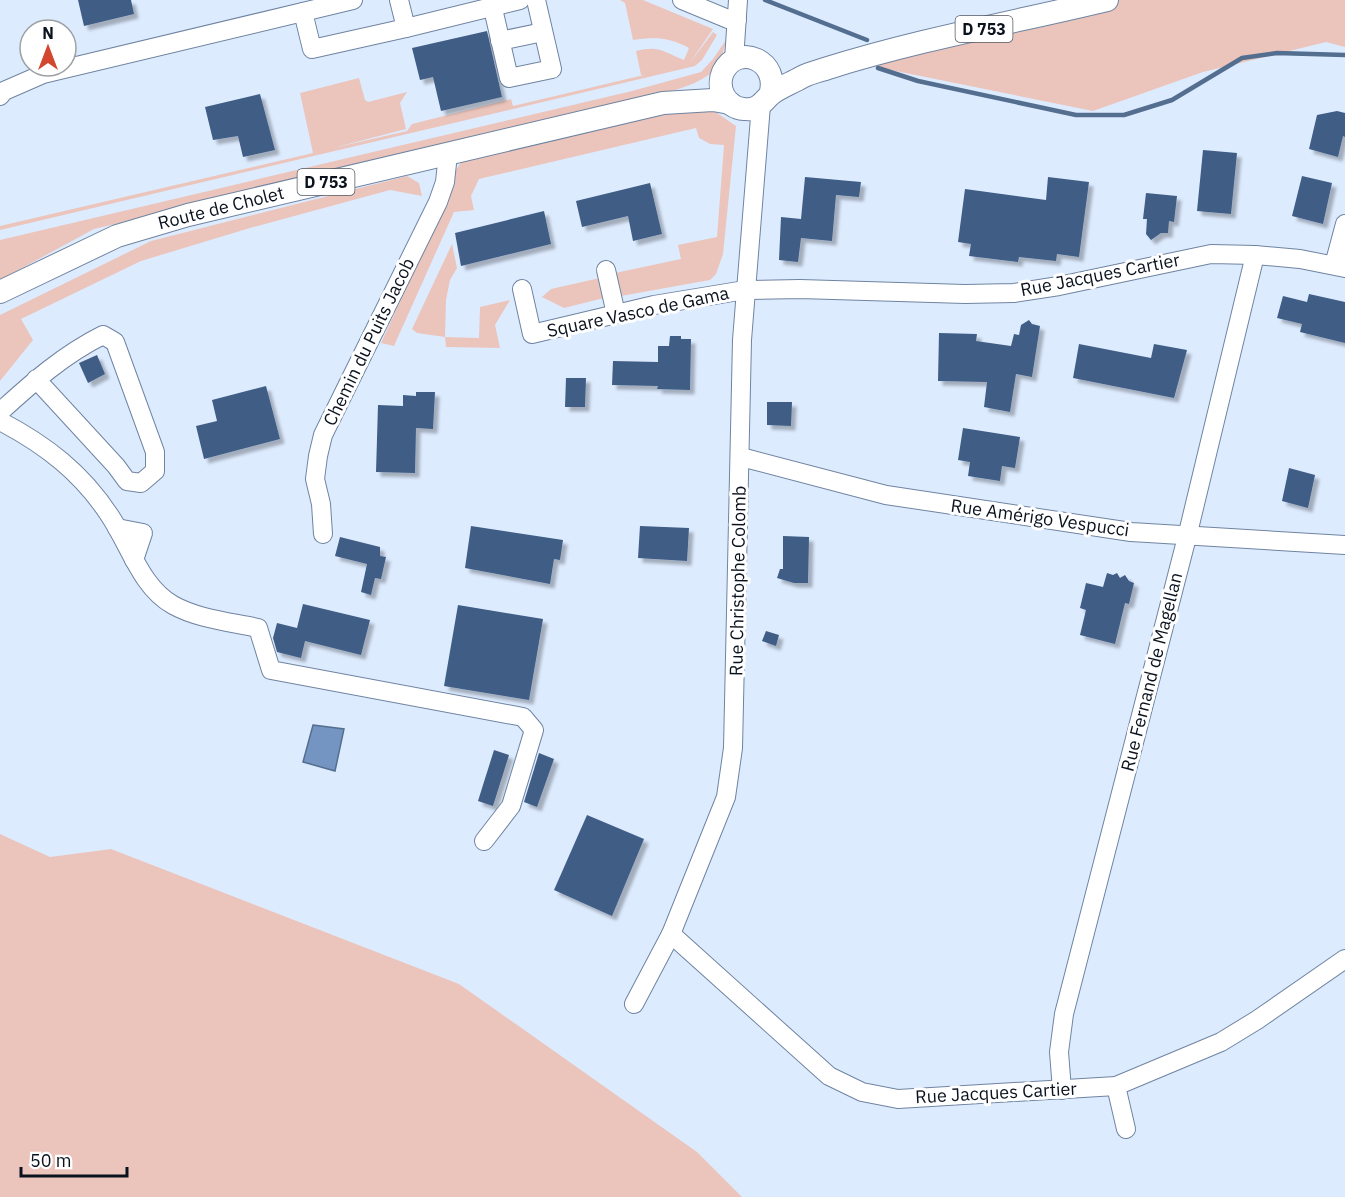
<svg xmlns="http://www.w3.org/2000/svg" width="1345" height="1197" font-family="'IBM Plex Sans',sans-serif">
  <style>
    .green { fill: #ebc5bc }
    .water { fill: #7495c1; stroke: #546e90; stroke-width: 1.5 }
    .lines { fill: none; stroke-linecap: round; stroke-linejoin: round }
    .stream { stroke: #546e90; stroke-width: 4.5 }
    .building { fill: #3f5d86; filter: url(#shadow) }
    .minor-casing { stroke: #6f84a1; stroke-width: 20 }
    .major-casing { stroke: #6f84a1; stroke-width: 24 }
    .minor { stroke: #fff; stroke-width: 18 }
    .major { stroke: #fff; stroke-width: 22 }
    .labels { text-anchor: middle; stroke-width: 6; stroke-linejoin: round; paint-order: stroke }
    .shield { fill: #fff; stroke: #545961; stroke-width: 1.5 }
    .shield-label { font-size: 16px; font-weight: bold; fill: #0a121d }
    .street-label { font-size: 18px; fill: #0a121d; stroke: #fff }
  </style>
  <defs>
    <filter id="shadow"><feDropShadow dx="4.5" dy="4.5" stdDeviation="1.5" flood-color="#0004"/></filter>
  </defs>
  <rect width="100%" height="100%" fill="#ddebff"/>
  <g class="green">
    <path d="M 620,0 L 643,0 L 713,29 L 689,64 L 713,32 L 717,35 L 702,60 L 695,66 L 0,230 L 0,226 L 313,153 L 300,93 L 359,78 L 365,100 L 368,102 L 407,92 L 400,103 L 406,129 L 333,148 L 407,131 L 412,124 L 511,99 L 513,106 L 644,75 L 641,75 L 636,51 C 660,45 663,52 684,60 L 689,48 C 669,37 655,37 633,40 L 625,3 Z"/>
    <polygon points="1056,0 1345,0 1345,47 1326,42 1203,72 1093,111 866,65"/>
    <path d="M 726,40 C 724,51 719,66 711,73 C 691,90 643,98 618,105 L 94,229 L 0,280 L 0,240 L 632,91 L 701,72 L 713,59 Z"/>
    <polygon points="682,107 697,112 714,111 736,126 723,254 716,274 710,280 621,296 615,273 681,259 678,245 717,237 724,145 710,144 699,138 696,128 479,179 471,196 474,210 454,212 394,346 381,343 448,197 456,170 464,158"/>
    <polygon points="407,176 419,183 422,196 390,190 250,228 141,261 21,319 33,340 0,381 0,315 151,241"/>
    <polygon points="452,244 457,268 450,280 446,300 445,337 479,338 480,307 510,300 495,325 500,348 446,347 445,337 417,333 412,329"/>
    <polygon points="600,278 604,298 564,308 542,297 551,289"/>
    <polygon points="0,834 50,857 111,849 459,984 697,1152 742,1197 0,1197"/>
  </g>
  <polygon class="water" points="313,725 344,729 335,771 303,762"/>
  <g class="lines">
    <g class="stream">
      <polyline points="765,0 867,40"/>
      <polyline points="878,68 918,81 1076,115 1124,115 1172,100 1242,58 1277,53 1345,55"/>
    </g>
  </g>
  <g class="building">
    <polygon points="78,0 131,0 134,14 84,26"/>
    <polygon points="487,31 502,97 441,111 433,77 420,80 412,48"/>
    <polygon points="260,94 275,150 243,157 238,136 213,140 205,107"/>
    <polygon points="1337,111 1345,113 1345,137 1343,136 1338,157 1309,149 1317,115"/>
    <polygon points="1203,150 1237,153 1231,214 1197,211"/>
    <polygon points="1302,176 1332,183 1323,224 1292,216"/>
    <polygon points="805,177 861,182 859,197 836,195 832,241 801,238 798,262 779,260 781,217 801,219"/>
    <polygon points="1048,177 1089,182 1079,257 1057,254 1056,261 1019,257 1018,262 969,256 971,244 958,242 965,189 1046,200"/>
    <polygon points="650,183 662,234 633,241 628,216 582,227 576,201"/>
    <polygon points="1146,193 1177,196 1174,222 1169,221 1168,233 1161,233 1151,240 1146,234 1147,219 1143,219"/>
    <polygon points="544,211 551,244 461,266 455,233"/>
    <polygon points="1309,294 1345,302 1345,343 1300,332 1302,324 1277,318 1283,296 1307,302"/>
    <polygon points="1029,320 1032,324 1040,326 1032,377 1016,374 1010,412 984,407 987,382 938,381 939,333 977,334 976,341 1011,346 1014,334 1019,335 1021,325"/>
    <polygon points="670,336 681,336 681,339 691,339 690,390 657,389 658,386 612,385 613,361 658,362 658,346 669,346"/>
    <polygon points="1079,344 1151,358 1154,344 1187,350 1174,398 1073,378"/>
    <polygon points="97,355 105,374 88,383 79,363"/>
    <polygon points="566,378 586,378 585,407 565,407"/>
    <polygon points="266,386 280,439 204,459 196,426 217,421 212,400"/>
    <polygon points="416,392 435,392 433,429 416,428 415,473 376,472 378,405 403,406 403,395 416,396"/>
    <polygon points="767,402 792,402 791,426 767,425"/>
    <polygon points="963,428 1020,437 1015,468 1002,466 1000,481 968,476 970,462 958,460"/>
    <polygon points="1289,468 1315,475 1308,508 1282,501"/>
    <polygon points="471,526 563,540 560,560 554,559 550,584 465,568"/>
    <polygon points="640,526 689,528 687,561 638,558"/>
    <polygon points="783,536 809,537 808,583 794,583 777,578 780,569 783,569"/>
    <polygon points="340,537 380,547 380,556 386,557 381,579 375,578 371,595 361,592 367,564 335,556"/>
    <polygon points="1107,573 1113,575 1117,573 1120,578 1125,575 1129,581 1134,583 1129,604 1125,603 1115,644 1080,635 1086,610 1080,608 1086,583 1103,587"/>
    <polygon points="303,604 370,620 361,655 305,641 301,658 277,652 273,638 277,623 297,628"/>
    <polygon points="458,605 543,619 529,700 444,686"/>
    <polygon points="766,631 779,635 776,646 762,641"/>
    <polygon points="494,750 509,755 493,806 478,801"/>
    <polygon points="539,753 554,759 537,807 524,802"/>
    <polygon points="587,815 644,839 612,916 554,890"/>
  </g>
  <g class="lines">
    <g class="minor-casing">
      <g id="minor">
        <polyline points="399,0 406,28 520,0"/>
        <polyline points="491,0 509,78 552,69 536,0"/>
        <polyline points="682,0 728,19 737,20"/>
        <polyline points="303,12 312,49 406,28"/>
        <polyline points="500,41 543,32"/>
        <polyline points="734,60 738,0"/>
        <polyline points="0,96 4,91 43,74 353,0"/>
        <polyline points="1334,265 1345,224"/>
        <polyline points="606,270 616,314"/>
        <polyline points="522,289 532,334 654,305 745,290 800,289 965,294 1014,293 1059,286 1211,254 1255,255 1300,259 1345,268"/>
        <path d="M 0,412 C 33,382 63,355 103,335 L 115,342 L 155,452 L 155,471 L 141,483 L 127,481 L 116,466 L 36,379"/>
        <path d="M 0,421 C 46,445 82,473 110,516 C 130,546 141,587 173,605 C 198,619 231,622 258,628 L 271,670 L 523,717 L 534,730 L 511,806 L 484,841"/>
        <polyline points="741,457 886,495 1131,532 1345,545"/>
        <polyline points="117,528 143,533 134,560"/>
        <polyline points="323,534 321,504 315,479 318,456 323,435 438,202 445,182 448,154"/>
        <polyline points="671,934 829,1076 862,1092 898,1099 1116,1086 1221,1042 1257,1020 1345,959"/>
        <polyline points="634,1004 671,934 726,797 733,748 742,340 761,105"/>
        <polyline points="1116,1086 1126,1129"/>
        <polyline points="1062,1090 1059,1052 1064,1014 1187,537 1255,255"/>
      </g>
    </g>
    <g class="major-casing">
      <g id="major">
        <path d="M 770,95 C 781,61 738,42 723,72 C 716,88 726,108 744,109 C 757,111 762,103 770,95 C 778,88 792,83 802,77 C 810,73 819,71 828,68 C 917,40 1015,22 1107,0"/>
        <polyline points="0,292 117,236 188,215 663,103 713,100 730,103"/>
      </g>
    </g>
    <use href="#minor" class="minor"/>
    <use href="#major" class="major"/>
  </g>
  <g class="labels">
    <g class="shield">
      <rect x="955.5" y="16" width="57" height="26" rx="4.5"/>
      <rect x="297.5" y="169" width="57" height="26" rx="4.5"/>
    </g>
    <g class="shield-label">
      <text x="984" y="35">D 753</text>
      <text x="326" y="188">D 753</text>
    </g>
    <g class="street-label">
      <text transform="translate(221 208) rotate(-14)" y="6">Route de Cholet</text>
      <text transform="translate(1100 275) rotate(-11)" y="6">Rue Jacques Cartier</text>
      <text transform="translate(638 312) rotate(-12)" y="6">Square Vasco de Gama</text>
      <text transform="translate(369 342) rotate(-64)" y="6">Chemin du Puits Jacob</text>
      <text transform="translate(1040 518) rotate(8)" y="6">Rue Amérigo Vespucci</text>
      <text transform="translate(738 581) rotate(-89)" y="6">Rue Christophe Colomb</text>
      <text transform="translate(1152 672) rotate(-76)" y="6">Rue Fernand de Magellan</text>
      <text transform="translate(996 1093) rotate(-3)" y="6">Rue Jacques Cartier</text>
    </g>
  </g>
  <g transform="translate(48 48)"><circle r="28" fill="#ffffff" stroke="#9da0a5" stroke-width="1.5"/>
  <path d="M0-4.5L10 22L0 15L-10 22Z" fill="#d2472e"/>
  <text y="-9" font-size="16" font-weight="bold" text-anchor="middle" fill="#0a121d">N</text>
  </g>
  <path d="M21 1167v9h106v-9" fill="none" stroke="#0a121d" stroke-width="3"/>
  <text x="30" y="1167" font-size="18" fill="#0a121d" stroke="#ffffff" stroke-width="4.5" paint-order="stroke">50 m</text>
</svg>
